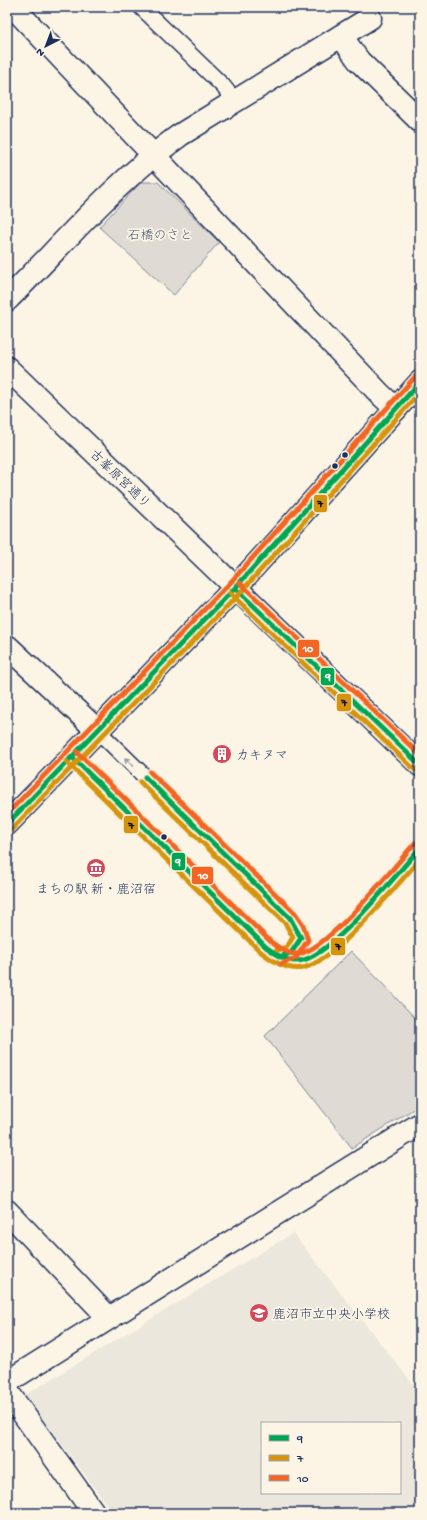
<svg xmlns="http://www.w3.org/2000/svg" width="427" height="1520" font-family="'Gochi Hand','Klee One',sans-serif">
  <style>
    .built { fill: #ece7dc; fill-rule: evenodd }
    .green { fill: #dfdbd4; stroke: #7d8599 }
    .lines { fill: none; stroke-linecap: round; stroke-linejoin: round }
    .lane-casing { stroke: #1b2f5e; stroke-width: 18 }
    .street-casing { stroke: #1b2f5e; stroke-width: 25 }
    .primary-casing { stroke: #1b2f5e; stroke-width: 25 }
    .highway-casing { stroke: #1b2f5e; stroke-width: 25 }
    .lane { stroke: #fcf5e5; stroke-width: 15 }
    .street { stroke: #fcf5e5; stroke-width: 22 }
    .primary { stroke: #fcf5e5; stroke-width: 22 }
    .highway { stroke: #fcf5e5; stroke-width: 22 }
    .bus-1-casing { stroke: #fcf5e5; stroke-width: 8 }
    .bus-2-casing { stroke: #fcf5e5; stroke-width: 8 }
    .bus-3-casing { stroke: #fcf5e5; stroke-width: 8 }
    .bus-1 { stroke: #00a651; stroke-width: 5 }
    .bus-2 { stroke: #d6940e; stroke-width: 5 }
    .bus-3 { stroke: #f26522; stroke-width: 5 }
    .oneway { stroke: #8c92a2 }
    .bus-dot { fill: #1b2f5e; stroke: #fcf5e5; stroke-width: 1.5 }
    .labels { text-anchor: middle; stroke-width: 3.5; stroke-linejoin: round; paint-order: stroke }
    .park-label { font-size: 13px; fill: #425176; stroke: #fcf5e5 }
    .street-label { font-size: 13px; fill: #1b2f5e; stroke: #fcf5e5 }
    .poi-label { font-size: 13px; fill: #1b2f5e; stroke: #fcf5e5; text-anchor: start }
    .line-badge { stroke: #fcf5e5; stroke-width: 1.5 }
    .badge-label { font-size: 11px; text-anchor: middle; font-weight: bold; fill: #fff }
    .pale-badge-label { font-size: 11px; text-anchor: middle; font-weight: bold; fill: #111 }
  </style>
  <rect width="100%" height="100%" fill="#fcf5e5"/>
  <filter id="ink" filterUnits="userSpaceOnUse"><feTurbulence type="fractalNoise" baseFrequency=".025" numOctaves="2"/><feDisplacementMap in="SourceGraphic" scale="8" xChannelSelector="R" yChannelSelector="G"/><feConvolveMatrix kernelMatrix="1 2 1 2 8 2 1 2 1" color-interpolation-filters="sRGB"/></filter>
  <g filter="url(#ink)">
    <path class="built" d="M 293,1233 L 420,1393 L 420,1513 L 113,1513 L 25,1395 ZM 262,1423 L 400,1423 L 400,1493 L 262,1493 Z"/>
    <g class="green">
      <polygon points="141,182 158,182 219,242 174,295 99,227"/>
      <polygon points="351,951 420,1023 420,1105 352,1148 265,1036"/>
    </g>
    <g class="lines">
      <g class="lane-casing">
        <g id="lane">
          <polyline points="141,7 223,86 235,101"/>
          <polyline points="98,731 290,918 297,928 301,938 291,953 279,957"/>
          <path d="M 72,757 L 266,947 C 277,955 287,963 301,961 C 328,958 399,871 420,848"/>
        </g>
      </g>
      <g class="street-casing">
        <g id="street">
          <polyline points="13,7 380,394 396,409"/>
          <polyline points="341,36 359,61 420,121"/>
          <path d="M 7,300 C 63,244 115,182 180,135 L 370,18"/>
          <polyline points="7,646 98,731"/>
          <polyline points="7,1211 109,1318"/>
          <polyline points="7,1382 420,1124"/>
          <polyline points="7,1391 94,1513"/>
        </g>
      </g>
      <g class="primary-casing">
        <polyline id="primary" points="7,368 420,765"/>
      </g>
      <g class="highway-casing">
        <polyline id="highway" points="7,824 235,588 420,382"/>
      </g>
      <use href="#lane" class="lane"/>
      <use href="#street" class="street"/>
      <use href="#primary" class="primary"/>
      <use href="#highway" class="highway"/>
      <g class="bus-1-casing">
        <g id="bus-1">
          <polyline points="235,588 420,765"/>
          <path d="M 72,757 L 266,947 C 276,954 286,962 299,961 C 331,958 397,873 420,848"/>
          <polyline points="145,777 290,918 301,938 291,953 279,957"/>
          <polyline points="7,824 235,588 420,382"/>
        </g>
      </g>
      <g class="bus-2-casing">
        <g id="bus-2">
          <polyline points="230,593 415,770"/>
          <path d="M 67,762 L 261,952 C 273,961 287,971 303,968 C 337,960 396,886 420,859"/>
          <polyline points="140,782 285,923 293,937 287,947 277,950"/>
          <polyline points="12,829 240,593 420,392"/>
        </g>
      </g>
      <g class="bus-3-casing">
        <g id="bus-3">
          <polyline points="240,583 420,755"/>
          <path d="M 77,752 L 271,942 C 278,947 288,955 298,954 C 327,951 394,867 415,843"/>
          <polyline points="150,772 295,913 303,925 308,940 296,958 281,964"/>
          <polyline points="7,814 230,583 415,377"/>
        </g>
      </g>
      <use href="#bus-1" class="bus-1"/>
      <use href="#bus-2" class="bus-2"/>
      <use href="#bus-3" class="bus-3"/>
    </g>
    <defs><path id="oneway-shaft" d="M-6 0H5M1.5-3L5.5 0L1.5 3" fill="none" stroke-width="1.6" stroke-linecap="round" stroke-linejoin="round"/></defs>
    <use class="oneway" href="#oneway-shaft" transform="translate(129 762) rotate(-136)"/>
  </g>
  <defs>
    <g id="building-disc" transform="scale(1)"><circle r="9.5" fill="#d1495b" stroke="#fcf5e5"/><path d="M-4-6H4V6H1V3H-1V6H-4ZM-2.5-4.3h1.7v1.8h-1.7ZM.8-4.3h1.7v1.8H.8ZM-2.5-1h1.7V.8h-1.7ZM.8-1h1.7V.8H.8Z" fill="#fff"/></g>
    <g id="museum-disc" transform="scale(1)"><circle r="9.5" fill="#d1495b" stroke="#fcf5e5"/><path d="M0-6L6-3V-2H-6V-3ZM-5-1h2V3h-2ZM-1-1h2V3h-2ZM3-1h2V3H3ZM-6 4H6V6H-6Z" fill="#fff"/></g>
    <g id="school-disc" transform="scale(1)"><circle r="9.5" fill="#d1495b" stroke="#fcf5e5"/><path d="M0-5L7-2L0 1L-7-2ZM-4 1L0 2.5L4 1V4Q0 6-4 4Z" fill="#fff"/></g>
  </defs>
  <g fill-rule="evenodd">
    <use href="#building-disc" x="222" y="754"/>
    <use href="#museum-disc" x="96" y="868"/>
    <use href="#school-disc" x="259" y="1313"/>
  </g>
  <g class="bus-dot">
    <circle cx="345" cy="455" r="3.5"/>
    <circle cx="335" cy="466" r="3.5"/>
    <circle cx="164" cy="837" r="3.5"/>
  </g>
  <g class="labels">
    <g class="park-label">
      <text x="160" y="239">石橋のさと</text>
    </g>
    <g class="street-label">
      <text transform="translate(121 478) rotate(44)" y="5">古峯原宮通り</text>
    </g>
    <g class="poi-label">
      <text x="236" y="759">カキヌマ</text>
      <text x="96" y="893" text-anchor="middle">まちの駅 新・鹿沼宿</text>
      <text x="273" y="1318">鹿沼市立中央小学校</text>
    </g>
  </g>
  <g class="line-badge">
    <rect x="313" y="494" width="15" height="19" rx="4" fill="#d6940e"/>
    <rect x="297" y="639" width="23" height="19" rx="4" fill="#f26522"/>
    <rect x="320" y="667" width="15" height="19" rx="4" fill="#00a651"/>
    <rect x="336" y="693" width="16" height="19" rx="4" fill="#d6940e"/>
    <rect x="123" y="815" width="16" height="19" rx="4" fill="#d6940e"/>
    <rect x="171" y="852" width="15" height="19" rx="4" fill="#00a651"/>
    <rect x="191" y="866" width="23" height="19" rx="4" fill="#f26522"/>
    <rect x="330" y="937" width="16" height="19" rx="4" fill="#d6940e"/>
  </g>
  <g class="badge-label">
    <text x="308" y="652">10</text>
    <text x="328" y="680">9</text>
    <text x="178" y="865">9</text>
    <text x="203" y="879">10</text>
  </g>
  <g class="pale-badge-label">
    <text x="320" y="507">7</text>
    <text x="344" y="706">7</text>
    <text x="131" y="829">7</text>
    <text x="338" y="950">7</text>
  </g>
  <rect width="427" height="1520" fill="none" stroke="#fcf5e5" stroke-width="24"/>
  <rect x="12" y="12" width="403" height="1496" fill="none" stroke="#1b2f5e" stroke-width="1.5" filter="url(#ink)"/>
  <rect x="261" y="1422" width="140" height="72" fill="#fcf5e5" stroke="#a2a6af"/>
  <rect x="269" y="1435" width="20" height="6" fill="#00a651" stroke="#a2a6af"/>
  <text x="297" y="1442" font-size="12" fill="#1b2f5e">9</text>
  <rect x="269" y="1455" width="20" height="6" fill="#d6940e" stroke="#a2a6af"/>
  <text x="297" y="1462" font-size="12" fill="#1b2f5e">7</text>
  <rect x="269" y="1475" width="20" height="6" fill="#f26522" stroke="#a2a6af"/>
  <text x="297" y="1482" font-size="12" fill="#1b2f5e">10</text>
  <g transform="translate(46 46) rotate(222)" stroke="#fcf5e5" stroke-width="3" paint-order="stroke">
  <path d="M0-3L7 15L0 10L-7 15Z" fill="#1b2f5e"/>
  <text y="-6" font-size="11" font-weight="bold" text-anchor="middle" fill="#1b2f5e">N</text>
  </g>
</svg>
